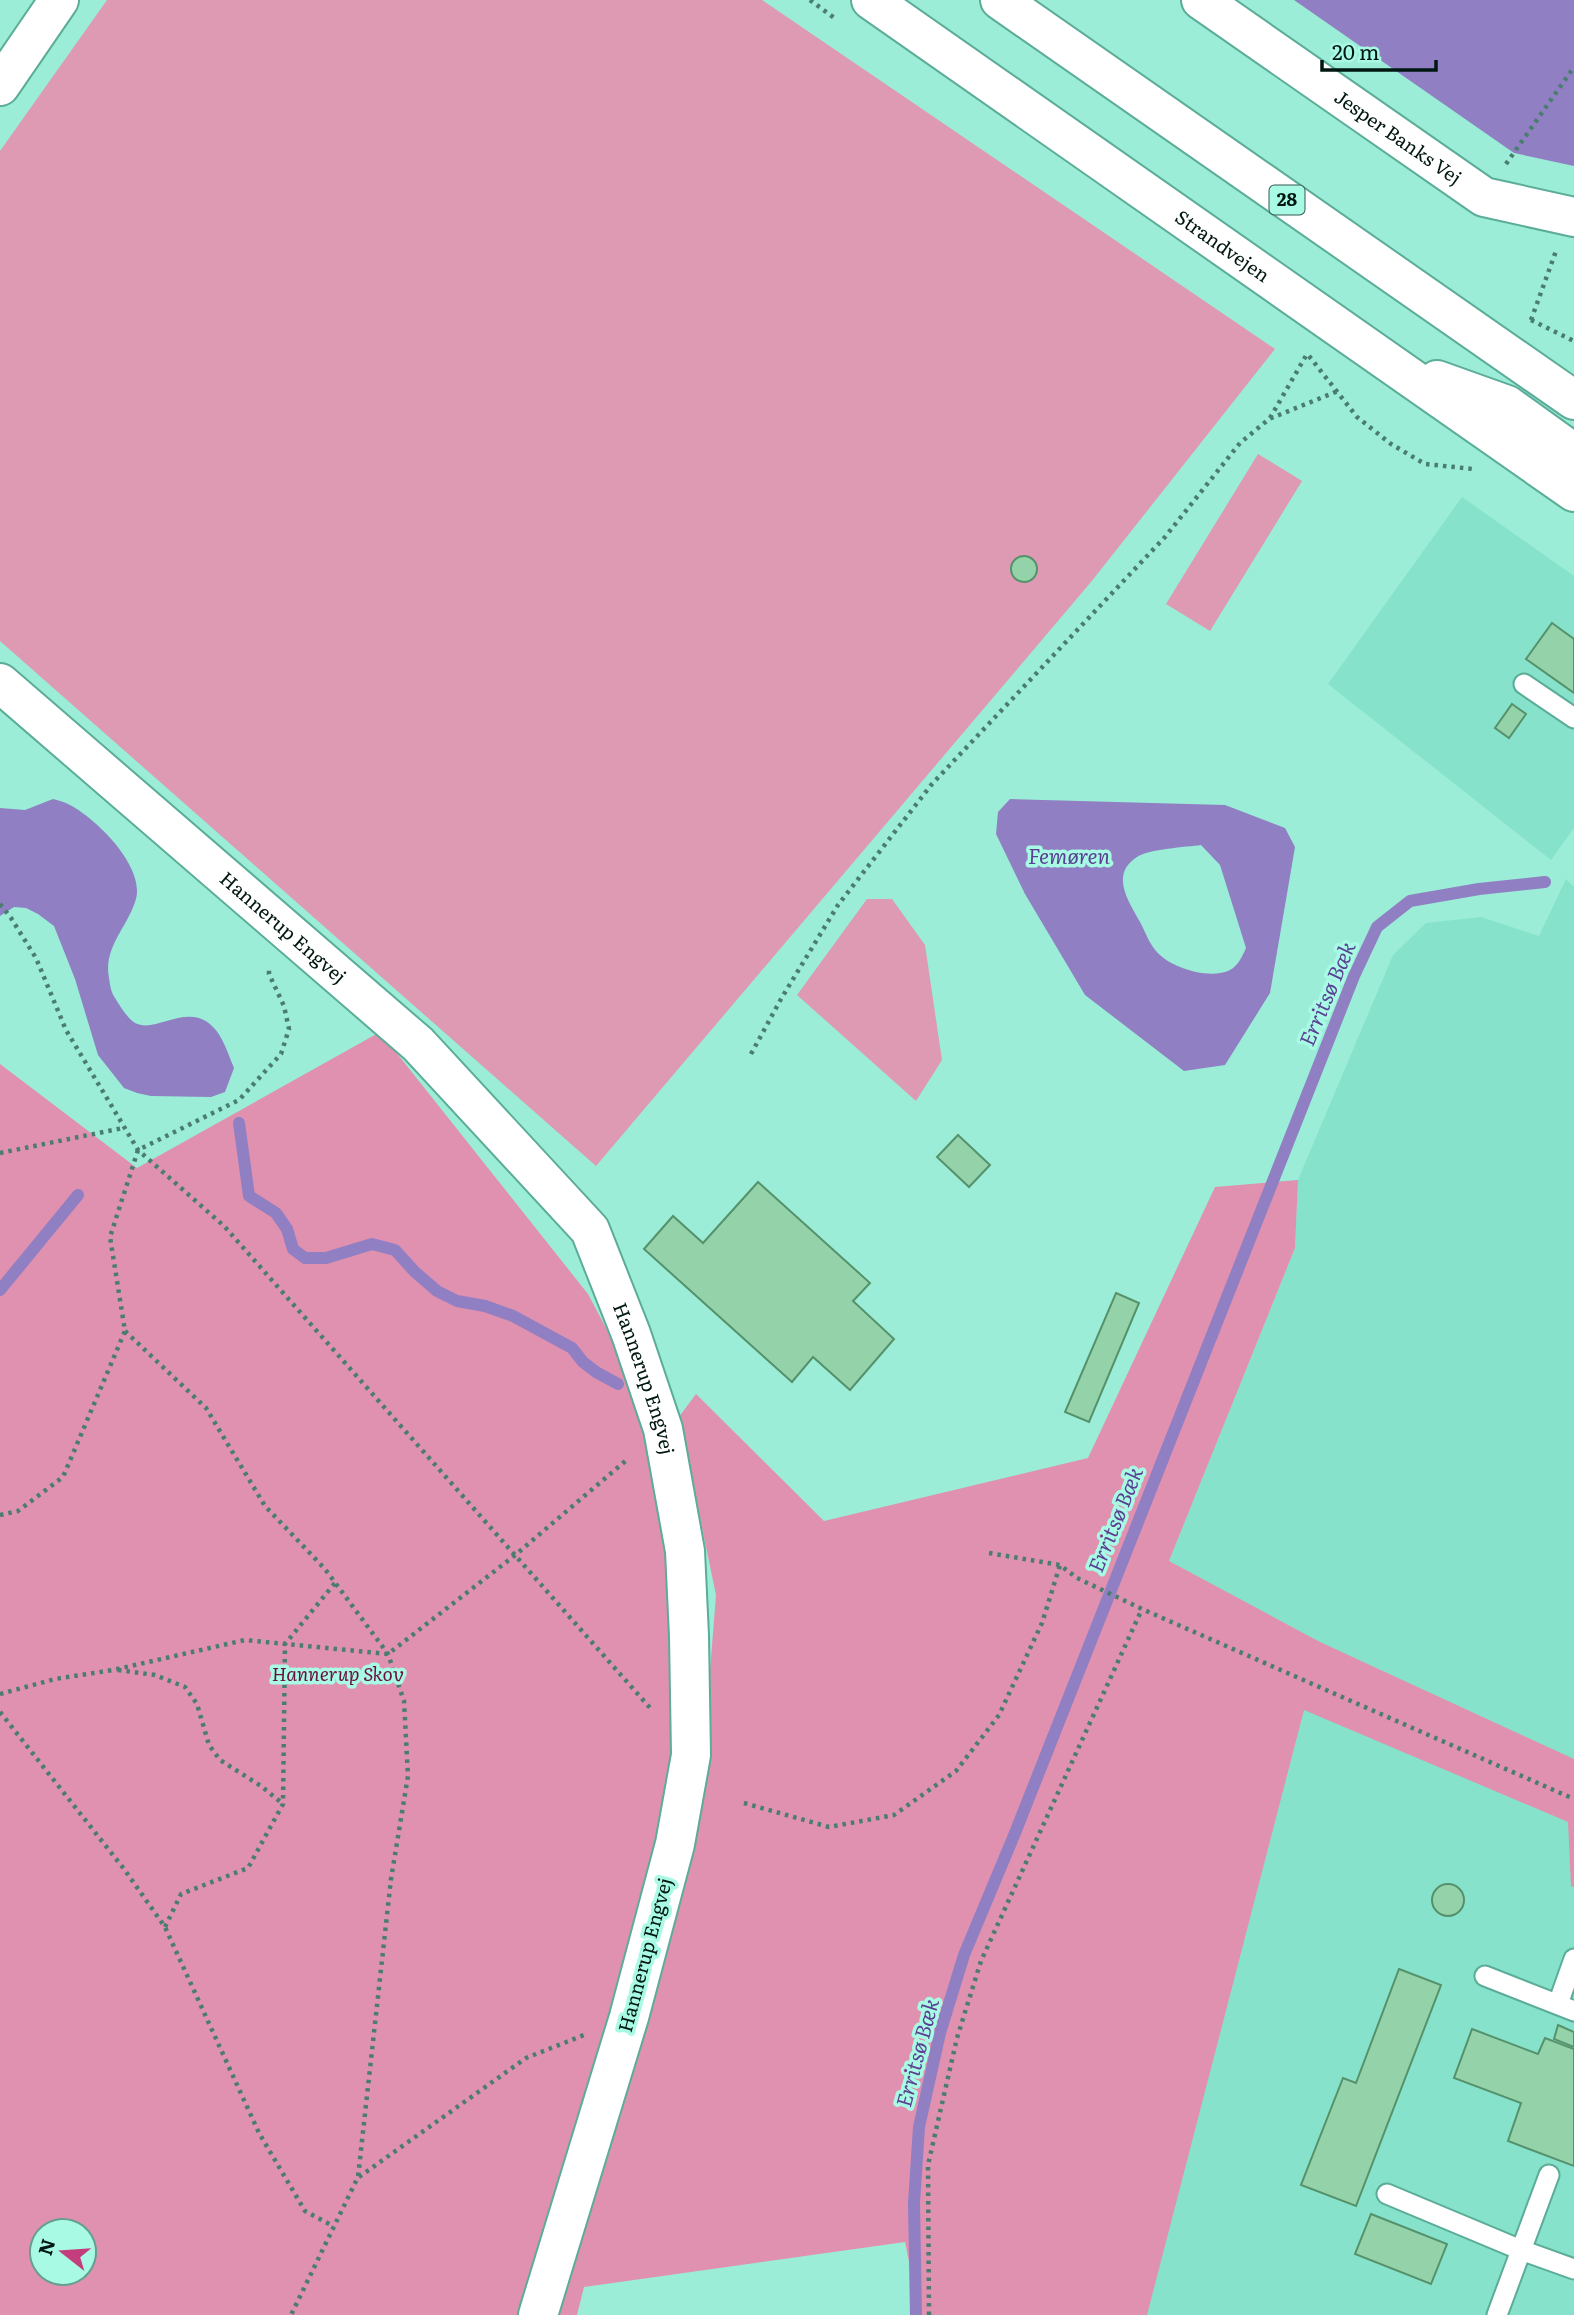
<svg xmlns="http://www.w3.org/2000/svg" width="1574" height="2315" font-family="Literata,serif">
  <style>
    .built { fill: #86e2ca }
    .green { fill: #de9ab3 }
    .forest { fill: #e091af; fill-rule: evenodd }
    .water { fill: #907fc3; fill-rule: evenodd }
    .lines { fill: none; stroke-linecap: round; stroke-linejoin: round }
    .stream { stroke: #907fc3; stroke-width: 12 }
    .building { fill: #94d3aa; stroke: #55926c; stroke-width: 2 }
    .lane-casing { stroke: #5bac98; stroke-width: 23 }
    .street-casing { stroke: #5bac98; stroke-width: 42 }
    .primary-casing { stroke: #5bac98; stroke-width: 42 }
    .path { stroke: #4a7d70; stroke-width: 4.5; stroke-dasharray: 3.5 5; stroke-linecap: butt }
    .lane { stroke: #fff; stroke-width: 19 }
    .street { stroke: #fff; stroke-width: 38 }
    .primary { stroke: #fff; stroke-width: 38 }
    .labels { text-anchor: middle; stroke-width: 7; stroke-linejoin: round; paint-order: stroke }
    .shield { fill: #a8fae4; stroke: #325b51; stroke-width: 2 }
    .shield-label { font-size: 18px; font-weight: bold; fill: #001712 }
    .street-label { font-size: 19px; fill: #001712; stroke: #a8fae4 }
    .park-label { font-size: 19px; font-style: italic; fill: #6b0e3e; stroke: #a8fae4 }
    .water-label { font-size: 21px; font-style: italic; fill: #5a3f92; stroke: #a8fae4 }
  </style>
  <rect width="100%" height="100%" fill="#9bedd7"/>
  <g class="built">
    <polygon points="1462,497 1574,576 1574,828 1551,860 1328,684"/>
    <polygon points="1566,879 1574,887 1574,2315 1147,2315 1169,1561 1295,1248 1298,1180 1393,955 1426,923 1481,917 1539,936"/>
  </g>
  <g class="green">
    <polygon points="107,0 762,0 1275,349 1091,582 596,1166 0,641 0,151"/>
    <polygon points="1258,454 1302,481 1210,631 1166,604"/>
    <polygon points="867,899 892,899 925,945 942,1060 916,1101 797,995"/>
  </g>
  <g class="forest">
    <path d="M 380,1032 L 588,1294 L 631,1375 L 672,1549 L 677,1704 L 669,1796 L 596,2063 L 520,2315 L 0,2315 L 0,1064 L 137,1168 ZM 42,2231 L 84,2231 L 84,2273 L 42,2273 Z"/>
    <polygon points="1298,1180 1295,1248 1169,1561 1320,1642 1574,1759 1574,1887 1571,1886 1568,1822 1304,1710 1147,2315 920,2315 905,2242 584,2287 577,2315 555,2315 699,1810 716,1595 679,1417 696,1394 824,1521 1088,1458 1215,1187"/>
  </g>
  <g class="water">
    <polygon points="1294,0 1574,0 1574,166 1514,153"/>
    <path d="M 53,799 C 58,800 64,802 68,804 C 95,817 145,866 136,899 C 128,927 103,947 109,978 C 110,985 111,992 115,998 C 120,1006 127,1018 135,1023 C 156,1034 187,1002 212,1026 C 223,1036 228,1054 234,1068 L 225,1092 L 211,1097 L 151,1096 L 137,1093 L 124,1088 L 98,1055 L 75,979 L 54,926 L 38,914 L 26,908 L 14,907 L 0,916 L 0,808 L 25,810 Z"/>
    <path d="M 1010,799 L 1225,805 L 1285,828 L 1295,847 L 1270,993 L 1225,1065 L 1184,1071 L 1085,995 L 1025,894 L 996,834 L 998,812 ZM 1201,845 L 1220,865 L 1246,948 C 1243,955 1238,966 1230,970 C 1210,980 1170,968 1156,951 C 1149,943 1145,931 1140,922 C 1128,901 1110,874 1137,857 C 1149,849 1186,847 1201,845 Z"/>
  </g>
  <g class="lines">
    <g class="stream">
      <polyline points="239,1123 249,1196 276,1213 287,1229 293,1249 305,1258 326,1258 372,1244 395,1250 415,1272 437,1291 457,1301 485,1306 513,1316 572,1348 583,1362 596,1372 618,1384"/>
      <polyline points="0,1290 78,1195"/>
      <polyline points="916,2315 914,2203 919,2127 940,2033 964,1955 1015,1833 1354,976 1377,927 1410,901 1479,889 1545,882"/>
    </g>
  </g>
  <g class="building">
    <circle cx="1024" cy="569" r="13"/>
    <polygon points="1552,623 1574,639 1574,693 1526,659"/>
    <polygon points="1512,704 1526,714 1509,738 1495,728"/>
    <polygon points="958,1135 990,1165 969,1187 937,1157"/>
    <polygon points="758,1182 870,1283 853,1301 894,1339 850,1390 813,1357 792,1382 644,1249 673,1216 703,1243"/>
    <polygon points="1116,1293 1139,1303 1089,1422 1065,1412"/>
    <circle cx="1448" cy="1900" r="16"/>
    <polygon points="1399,1969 1441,1985 1356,2206 1301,2185 1343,2078 1356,2083"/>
    <polygon points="1558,2025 1574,2032 1574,2047 1554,2039"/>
    <polygon points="1472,2029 1538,2054 1545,2038 1574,2049 1574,2166 1508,2141 1521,2103 1454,2078"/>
    <polygon points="1371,2214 1447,2244 1431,2284 1355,2254"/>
  </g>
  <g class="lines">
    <g class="lane-casing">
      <g id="lane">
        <polyline points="1524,684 1574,718"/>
        <polyline points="1485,1976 1574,2011"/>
        <polyline points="1558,2004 1574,1959"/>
        <polyline points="1387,2194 1521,2250 1574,2269"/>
        <polyline points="1497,2315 1549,2175"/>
      </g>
    </g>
    <g class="street-casing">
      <g id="street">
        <path id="s1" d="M 1201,0 L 1484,197 L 1574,217"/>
        <polyline points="0,86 59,0"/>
        <path id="s2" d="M 0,683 L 418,1044 L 590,1230 L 631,1334 L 663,1429 L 685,1551 L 689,1636 L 691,1755 L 675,1844 L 629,2017 L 538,2315"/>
      </g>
    </g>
    <g class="primary-casing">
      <g id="primary">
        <path id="s3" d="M 871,0 L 1574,492"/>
        <polyline points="1000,0 1574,400"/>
        <polyline points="1437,380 1507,405 1574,453"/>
      </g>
    </g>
    <g class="path">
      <polyline points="810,0 837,20"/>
      <polyline points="1506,164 1574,67"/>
      <polyline points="1531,320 1574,341"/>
      <polyline points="1531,320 1556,251"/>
      <polyline points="1309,356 1357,417 1391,444 1425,464 1473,469"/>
      <polyline points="1270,418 1307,354"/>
      <polyline points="0,904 11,918 36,958 66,1030 138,1150 224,1226 651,1709"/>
      <polyline points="751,1054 781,999 838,905 932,784 1165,537 1240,443 1269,419 1338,391"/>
      <polyline points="0,1153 123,1128"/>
      <polyline points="125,1331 206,1408 265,1506 325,1569 388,1654 404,1701 408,1776 391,1879 358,2177 291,2315"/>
      <polyline points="0,1515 18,1511 63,1477 125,1331 110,1237 138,1150 239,1100 281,1054 289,1029 284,1006 269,974 269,968"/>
      <polyline points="989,1553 1060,1565 1077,1578 1142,1609 1574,1799"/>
      <polyline points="118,1670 155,1675 185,1687 197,1704 209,1745 220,1760 261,1786 283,1804"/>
      <polyline points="0,1694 55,1679 113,1670 245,1640 388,1654 514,1556 629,1458"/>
      <polyline points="0,1712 124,1869 165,1927 259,2133 305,2211 333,2226"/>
      <polyline points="744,1803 829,1827 894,1815 956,1771 999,1715 1042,1623 1060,1565"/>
      <polyline points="165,1927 181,1894 248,1868 283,1804 285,1644 335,1583"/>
      <polyline points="359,2177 526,2058 584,2035"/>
      <polyline points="929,2315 928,2165 957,2038 981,1961 1142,1609"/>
    </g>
    <use href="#lane" class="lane"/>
    <use href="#street" class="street"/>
    <use href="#primary" class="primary"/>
  </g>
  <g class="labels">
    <rect class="shield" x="1269.5" y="185.5" width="35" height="29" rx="5"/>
    <g class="shield-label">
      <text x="1287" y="206">28</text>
    </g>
    <g class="street-label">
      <text dy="7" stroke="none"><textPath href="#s1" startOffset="240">Jesper Banks Vej</textPath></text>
      <text dy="7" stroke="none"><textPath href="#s3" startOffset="429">Strandvejen</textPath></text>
      <text dy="7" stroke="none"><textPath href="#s2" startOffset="374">Hannerup Engvej</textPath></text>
      <text dy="7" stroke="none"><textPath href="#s2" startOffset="964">Hannerup Engvej</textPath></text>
      <text transform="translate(645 1955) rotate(-75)" y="7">Hannerup Engvej</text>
    </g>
    <g class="park-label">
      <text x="338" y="1681">Hannerup Skov</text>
    </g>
    <g class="water-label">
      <text x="1069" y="864">Femøren</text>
      <text transform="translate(1328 994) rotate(-67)" y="7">Erritsø Bæk</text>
      <text transform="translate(1116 1520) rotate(-68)" y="7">Erritsø Bæk</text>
      <text transform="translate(918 2053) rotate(-75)" y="7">Erritsø Bæk</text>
    </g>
  </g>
  <g transform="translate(63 2252) rotate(287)"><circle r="33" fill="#a8fae4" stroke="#659f90" stroke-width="2"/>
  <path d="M0-5L12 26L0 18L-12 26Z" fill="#c43d7d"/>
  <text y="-10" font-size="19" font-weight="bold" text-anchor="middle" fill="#001712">N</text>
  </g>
  <path d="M1322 60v10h114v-10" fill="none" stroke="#001712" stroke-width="3.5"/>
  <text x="1332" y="60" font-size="21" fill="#001712" stroke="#a8fae4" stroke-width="5" paint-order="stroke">20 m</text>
</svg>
